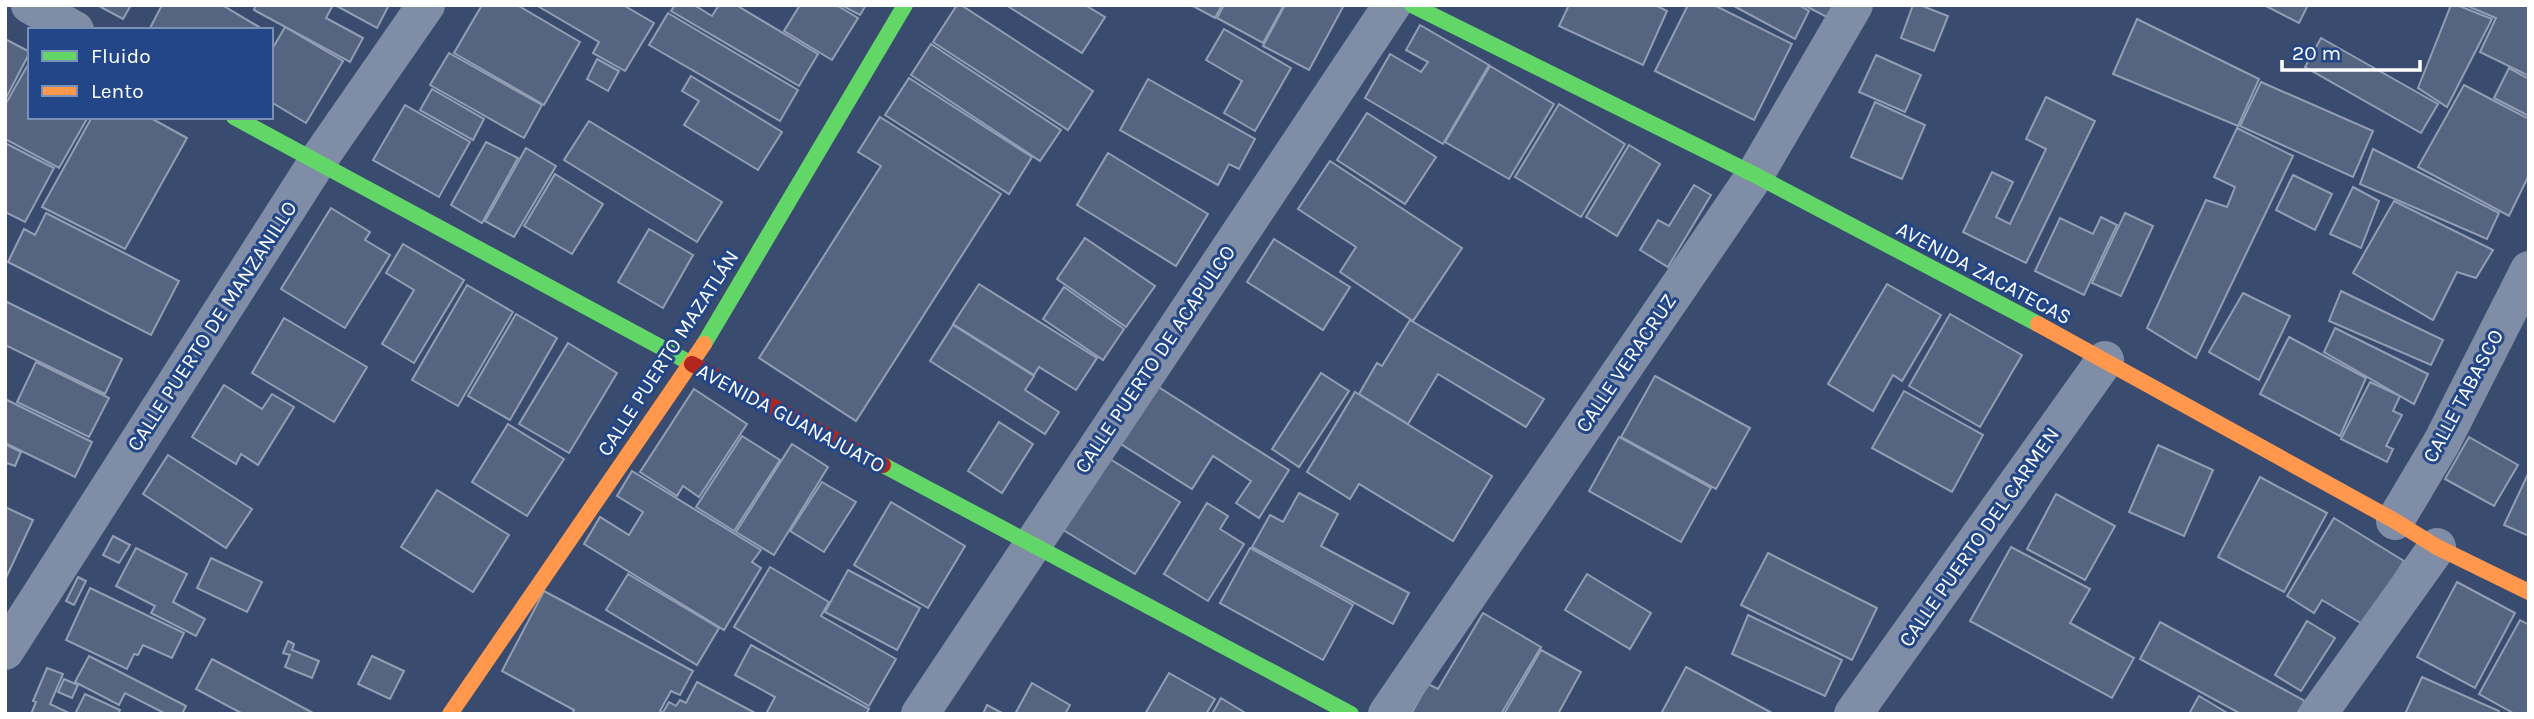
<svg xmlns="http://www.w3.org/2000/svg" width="2534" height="719" font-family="Karla,sans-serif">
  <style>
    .building { fill: #556480; stroke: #939eb4; stroke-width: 2 }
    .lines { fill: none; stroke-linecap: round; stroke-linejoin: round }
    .street { stroke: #808da6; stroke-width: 38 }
    .fast { stroke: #63d668; stroke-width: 16 }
    .slow { stroke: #ff974d; stroke-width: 16 }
    .jam { stroke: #b3261e; stroke-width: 16 }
    .labels { text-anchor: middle; stroke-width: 6; stroke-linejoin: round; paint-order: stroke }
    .street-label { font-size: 21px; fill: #fff; stroke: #224687 }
  </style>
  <rect width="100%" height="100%" fill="#394c70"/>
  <g class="building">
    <polygon points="97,5 131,5 123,19"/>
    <polygon points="162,5 222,5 259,27 258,30 149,30"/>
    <polygon points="256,5 333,5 326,18 363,38 350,62 254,10"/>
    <polygon points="335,5 389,5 377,28"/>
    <polygon points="482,5 517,5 580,42 544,105 454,53"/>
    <polygon points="536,5 623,5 654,23 625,71 593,53 599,42"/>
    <polygon points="675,5 694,5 712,16 719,5 736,5 818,54 799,86 671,11"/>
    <polygon points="800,5 836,5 858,18 832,60 784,31"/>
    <polygon points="841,5 866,5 860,15"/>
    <polygon points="957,5 961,5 1093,91 1068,130 933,42"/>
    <polygon points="1006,5 1085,5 1105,17 1082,53"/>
    <polygon points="1191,5 1222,5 1215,18"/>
    <polygon points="1224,5 1284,5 1263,43 1217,18"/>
    <polygon points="1285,5 1344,5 1309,70 1263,46"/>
    <polygon points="1569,5 1655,5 1667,11 1643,65 1559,26"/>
    <polygon points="1688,5 1714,5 1792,44 1754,120 1655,71"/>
    <polygon points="1732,5 1799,5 1809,11 1795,39"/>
    <polygon points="1804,5 1847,5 1838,23"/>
    <polygon points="1913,5 1920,5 1948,16 1934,51 1901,38"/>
    <polygon points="2264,5 2308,5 2299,23"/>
    <polygon points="2451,5 2457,5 2492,19 2447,107 2418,88"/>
    <polygon points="2465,5 2529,5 2529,76 2480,52 2496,18"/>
    <polygon points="668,13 798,90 780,121 649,45"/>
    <polygon points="2137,19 2259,79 2238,126 2113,74"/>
    <polygon points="1420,25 1489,65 1443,144 1365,98 1390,54 1421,72 1428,62 1406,50"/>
    <polygon points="285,27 343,61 306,123 271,102 271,51"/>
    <polygon points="1224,29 1291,68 1255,131 1224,113 1242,81 1206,60"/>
    <polygon points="2321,38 2438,104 2421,133 2305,67"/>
    <polygon points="5,39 30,52 5,100"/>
    <polygon points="931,44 1061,130 1040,161 911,75"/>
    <polygon points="449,53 542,105 524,138 430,85"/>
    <polygon points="1876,55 1921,75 1905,112 1859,92"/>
    <polygon points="597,59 619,71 608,91 587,79"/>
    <polygon points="30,61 30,117 88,117 59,168 5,139 5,105"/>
    <polygon points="1490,66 1554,104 1509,179 1445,142"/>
    <polygon points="2509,68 2529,79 2529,116 2494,98"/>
    <polygon points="691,76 782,132 758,170 684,125 699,101 682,91"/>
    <polygon points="909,78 1032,157 1009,194 885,115"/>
    <polygon points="1148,79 1255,139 1239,169 1229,164 1218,185 1120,130"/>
    <polygon points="2261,82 2373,131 2353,177 2240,126"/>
    <polygon points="2464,85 2529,119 2529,175 2509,216 2418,167"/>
    <polygon points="432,89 484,119 473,140 420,110"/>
    <polygon points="2046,97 2095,121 2026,263 1963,232 1992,172 2013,182 1996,217 2010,224 2046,149 2026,139"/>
    <polygon points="1875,102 1925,125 1902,179 1851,157"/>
    <polygon points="1559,104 1625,144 1581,217 1515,177"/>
    <polygon points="405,105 470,142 439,197 373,160"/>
    <polygon points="1367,113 1436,157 1405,204 1337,160"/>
    <polygon points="92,117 149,117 187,138 125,249 42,207"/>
    <polygon points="880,117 1001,194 856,421 759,358 881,166 858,152"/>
    <polygon points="589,121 722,202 697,242 564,160"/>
    <polygon points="2237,128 2293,156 2196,358 2147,328 2206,200 2227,207 2235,187 2214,177"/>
    <polygon points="486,142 518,158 482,223 451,205"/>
    <polygon points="5,143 54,168 25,222 5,212"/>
    <polygon points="1629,145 1660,164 1617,236 1586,217"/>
    <polygon points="526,148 556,166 514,237 485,221"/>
    <polygon points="2373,149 2499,213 2487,239 2360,184"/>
    <polygon points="1108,153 1208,214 1176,266 1077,205"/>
    <polygon points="1330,161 1462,248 1413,321 1340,272 1356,247 1298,209"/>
    <polygon points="555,174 603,204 572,254 524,226"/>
    <polygon points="2293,175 2332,194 2315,230 2276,210"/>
    <polygon points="1694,185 1711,195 1668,267 1640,250 1658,220 1669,226"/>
    <polygon points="2353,187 2379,201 2361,248 2330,234"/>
    <polygon points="2394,201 2493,250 2476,278 2457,272 2433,320 2353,273"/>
    <polygon points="331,208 370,232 365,240 390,255 345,328 281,289"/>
    <polygon points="46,213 179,281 151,335 8,262 24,229 35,235"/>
    <polygon points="2125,213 2153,226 2121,296 2092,283"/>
    <polygon points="2101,217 2117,225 2084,295 2035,271 2060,218 2093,234"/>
    <polygon points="649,229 693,255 663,308 618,282"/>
    <polygon points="1085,238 1155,286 1126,327 1057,279"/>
    <polygon points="1274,239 1350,287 1323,330 1247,282"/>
    <polygon points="403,244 464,280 414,363 382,344 414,290 386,273"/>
    <polygon points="979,284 1097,358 1076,390 1039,367 1034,375 953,324"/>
    <polygon points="1887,284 1941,315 1902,381 1893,375 1873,411 1828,384"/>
    <polygon points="467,285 513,312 458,406 412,380"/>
    <polygon points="1064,287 1124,329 1103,360 1043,319"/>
    <polygon points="2341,291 2443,340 2431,365 2329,321"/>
    <polygon points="2243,293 2290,316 2259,380 2209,352"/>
    <polygon points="5,301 122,359 105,394 5,345"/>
    <polygon points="516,314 557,338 510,420 468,396"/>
    <polygon points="1950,314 2022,355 1980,427 1909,386"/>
    <polygon points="284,318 367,367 334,422 252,373"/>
    <polygon points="1410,320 1544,399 1526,427 1438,374 1408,424 1359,394 1377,363 1382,366"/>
    <polygon points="953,325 1034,376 1025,390 1059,412 1045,434 930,361"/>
    <polygon points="2335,328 2428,374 2414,404 2324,352"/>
    <polygon points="2289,337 2366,378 2340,436 2260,394"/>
    <polygon points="568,343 617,373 569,453 519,424"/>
    <polygon points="36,362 109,398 89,437 17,402"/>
    <polygon points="1321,373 1349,391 1299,467 1272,449"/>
    <polygon points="1655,376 1750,428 1716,489 1621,437"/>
    <polygon points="1149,381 1289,470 1259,518 1236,503 1251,481 1213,456 1192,489 1121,444"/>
    <polygon points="2370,382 2400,396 2393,411 2402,415 2386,446 2393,449 2387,462 2341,439"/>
    <polygon points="224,385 262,409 272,394 294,407 258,465 241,454 236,464 192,437"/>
    <polygon points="694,389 747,424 699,497 683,486 677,496 640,472"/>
    <polygon points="1904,391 1983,435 1952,492 1872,448"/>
    <polygon points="1355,392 1492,476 1453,541 1359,484 1350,499 1307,472"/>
    <polygon points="5,399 92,442 75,477 5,443"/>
    <polygon points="999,422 1033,444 1002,493 968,471"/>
    <polygon points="508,424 564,459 527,516 472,482"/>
    <polygon points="742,436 780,460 734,531 696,507"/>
    <polygon points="1619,437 1711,488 1681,542 1589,491"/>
    <polygon points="2469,437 2518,465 2494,506 2445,479"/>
    <polygon points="5,444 21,452 15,466 7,463 5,467"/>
    <polygon points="792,444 828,467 774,555 736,532"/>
    <polygon points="2158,445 2213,470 2184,536 2129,512"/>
    <polygon points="168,455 252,509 226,548 143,494"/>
    <polygon points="1105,456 1180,502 1135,574 1060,528"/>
    <polygon points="632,471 761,550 752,562 761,568 724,630 584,544 600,517 629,535 643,512 617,496"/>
    <polygon points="2529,472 2529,536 2504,525"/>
    <polygon points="2260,477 2327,513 2284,592 2218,557"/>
    <polygon points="822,482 856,502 824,552 790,531"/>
    <polygon points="437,490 509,535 473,592 401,547"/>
    <polygon points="1299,493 1338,514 1321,546 1409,593 1393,624 1252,547 1270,515 1283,522"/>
    <polygon points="2056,494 2115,526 2085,580 2027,549"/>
    <polygon points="891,502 965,546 928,608 854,565"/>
    <polygon points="1207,503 1228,516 1220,529 1244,544 1208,601 1164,574"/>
    <polygon points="5,507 33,520 5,580"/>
    <polygon points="2334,518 2404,561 2364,625 2322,600 2314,613 2287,596"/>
    <polygon points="113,536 130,545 119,563 103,555"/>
    <polygon points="2011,547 2090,589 2070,623 2134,658 2112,698 1970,621"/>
    <polygon points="136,548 187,574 173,602 205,619 196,636 151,613 155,606 116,586"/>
    <polygon points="1250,548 1353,605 1323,660 1220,603"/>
    <polygon points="1768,553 1877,608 1852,660 1741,605"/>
    <polygon points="211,558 262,582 247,612 197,588"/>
    <polygon points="770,567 829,602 821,616 896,659 869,706 734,627"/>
    <polygon points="848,570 920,608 897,650 825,612"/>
    <polygon points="628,574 719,628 697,665 606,610"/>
    <polygon points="1587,574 1651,613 1630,649 1565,610"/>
    <polygon points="78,577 86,581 74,605 66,601"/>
    <polygon points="2457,582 2515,613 2475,688 2417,657"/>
    <polygon points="90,588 184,633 172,658 143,645 138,655 134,654 127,669 66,640"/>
    <polygon points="544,591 693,671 680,695 671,691 660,711 665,714 572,714 574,710 502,671"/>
    <polygon points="1483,613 1541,647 1501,714 1411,714 1428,684 1438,689"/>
    <polygon points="1748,615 1842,660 1825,696 1732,654"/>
    <polygon points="2520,620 2529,625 2529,714 2515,714 2479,694"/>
    <polygon points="2307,621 2335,638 2301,691 2275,675"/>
    <polygon points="2160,622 2305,701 2297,714 2241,714 2140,659"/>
    <polygon points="288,641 294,644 292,650 319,661 312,678 285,667 290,655 283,653"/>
    <polygon points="751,645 869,709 866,714 766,714 775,697 735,675"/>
    <polygon points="1541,650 1581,672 1558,714 1504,714"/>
    <polygon points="89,656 186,706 182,714 166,714 125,693 119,705 75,682"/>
    <polygon points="372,656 404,671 390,699 358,684"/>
    <polygon points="212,659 315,714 243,714 196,689"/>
    <polygon points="1686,667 1774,714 1661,714"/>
    <polygon points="47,668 63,674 50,704 71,714 31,714 36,702 33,701"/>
    <polygon points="1169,673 1215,699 1206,714 1145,714"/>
    <polygon points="2422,677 2499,711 2498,714 2405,714"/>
    <polygon points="64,679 78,685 72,698 58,692"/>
    <polygon points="697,682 757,714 662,714 669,702 676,706 680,700 686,703"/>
    <polygon points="1032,683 1070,705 1065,714 1015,714"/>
    <polygon points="85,694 120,710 118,714 75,714"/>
    <polygon points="2199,696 2229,714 2189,714"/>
    <polygon points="1221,698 1247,714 1212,714"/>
    <polygon points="987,705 1004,714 983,714"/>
  </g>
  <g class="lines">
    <g class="street">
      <polyline points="30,5 75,30"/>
      <polyline points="2395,521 2442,442 2529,270"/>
      <polyline points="5,651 317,162 426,5"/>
      <polyline points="920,714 1392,5"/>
      <polyline points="1387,714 1755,175 1854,5"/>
      <polyline points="1853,714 2105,360"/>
      <polyline points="2318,714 2437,547"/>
    </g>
    <g class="fast">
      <polyline points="1412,5 1755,175 2038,324"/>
      <polyline points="234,117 692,364"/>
      <polyline points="704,344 905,5"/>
      <polyline points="883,465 1351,714"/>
    </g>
    <g class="slow">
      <polyline points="2038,324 2395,521 2437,547 2529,592"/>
      <polyline points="450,714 704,344"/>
    </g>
    <polyline class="jam" points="692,364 883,465"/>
  </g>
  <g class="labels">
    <g class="street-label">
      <text transform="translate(1984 273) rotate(28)" y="7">AVENIDA ZACATECAS</text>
      <text transform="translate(212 326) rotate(-57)" y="7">CALLE PUERTO DE MANZANILLO</text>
      <text transform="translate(668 353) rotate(-57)" y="7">CALLE PUERTO MAZATLÁN</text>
      <text transform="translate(1155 359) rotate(-56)" y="7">CALLE PUERTO DE ACAPULCO</text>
      <text transform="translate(1626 363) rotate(-56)" y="7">CALLE VERACRUZ</text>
      <text transform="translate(2463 396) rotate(-62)" y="7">CALLE TABASCO</text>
      <text transform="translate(791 418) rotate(28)" y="7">AVENIDA GUANAJUATO</text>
      <text transform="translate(1979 537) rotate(-55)" y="7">CALLE PUERTO DEL CARMEN</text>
    </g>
  </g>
  <rect width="2534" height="719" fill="none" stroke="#ffffff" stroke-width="14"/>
  <rect x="28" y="28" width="245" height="91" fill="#224687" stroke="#7a90b7" stroke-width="2"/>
  <rect x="42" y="51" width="35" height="10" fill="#63d668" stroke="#7a90b7" stroke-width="2"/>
  <text x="91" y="63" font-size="21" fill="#ffffff">Fluido</text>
  <rect x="42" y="86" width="35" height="10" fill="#ff974d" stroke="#7a90b7" stroke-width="2"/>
  <text x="91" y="98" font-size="21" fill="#ffffff">Lento</text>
  <path d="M2282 60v10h138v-10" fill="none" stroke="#ffffff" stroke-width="3.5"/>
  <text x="2292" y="60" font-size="21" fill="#ffffff" stroke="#224687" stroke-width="5" paint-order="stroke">20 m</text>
</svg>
